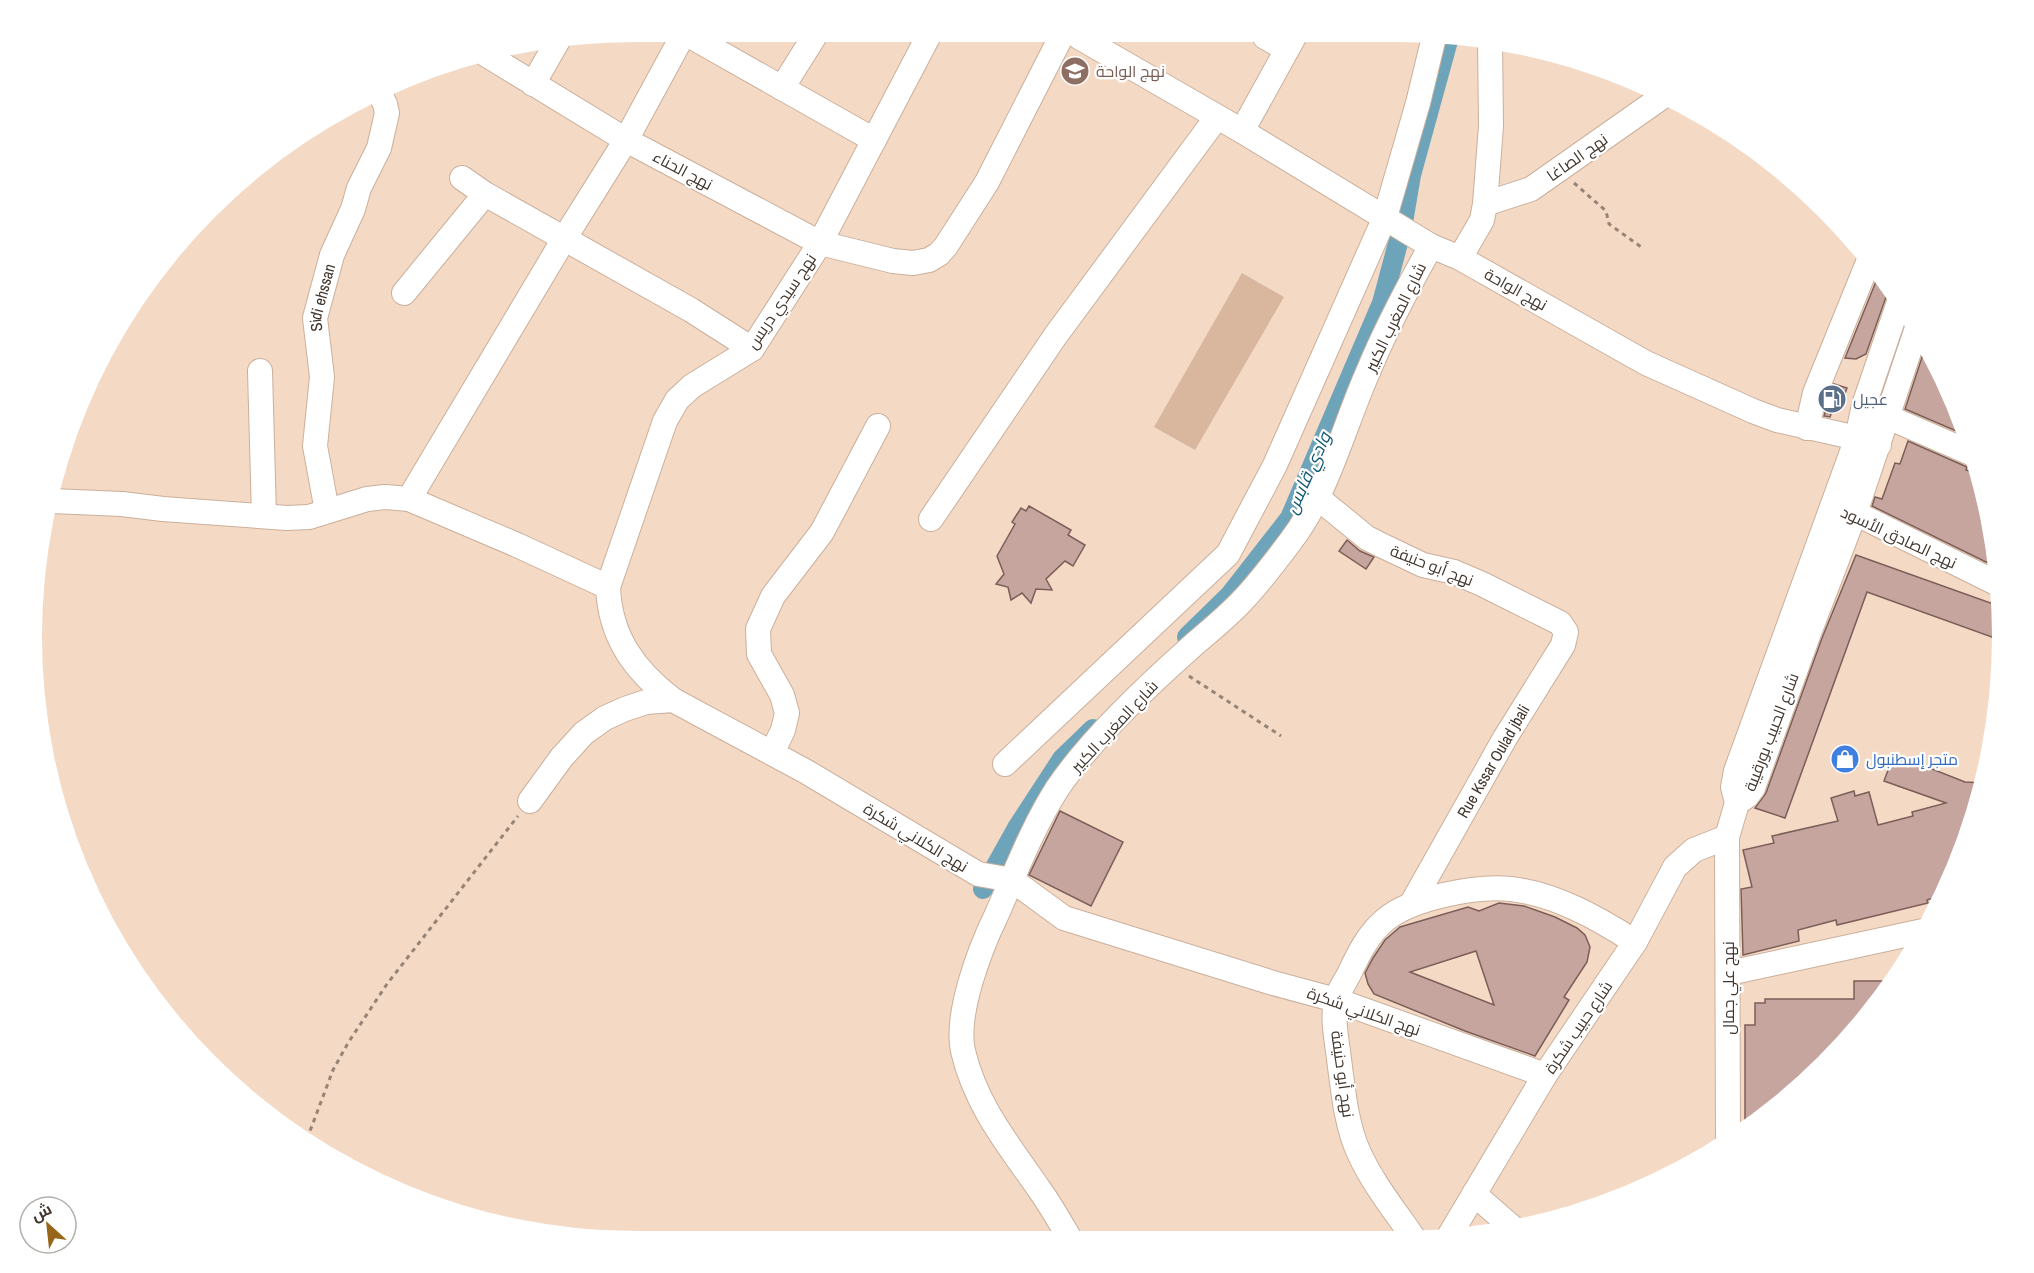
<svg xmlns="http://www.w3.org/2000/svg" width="2034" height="1273" font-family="'Archivo Narrow',Cairo,sans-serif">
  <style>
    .green { fill: #d9b79e }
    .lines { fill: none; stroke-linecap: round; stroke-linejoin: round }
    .canal { stroke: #6ea4ba; stroke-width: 20 }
    .building { fill: #c6a59e; stroke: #7c5e58; stroke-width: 1.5; fill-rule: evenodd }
    .minor-casing { stroke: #cab09c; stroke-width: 26 }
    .path { stroke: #968476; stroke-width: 3; stroke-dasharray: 4.5 4.5; stroke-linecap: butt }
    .minor { stroke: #fff; stroke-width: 24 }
    .labels { text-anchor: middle; stroke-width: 4.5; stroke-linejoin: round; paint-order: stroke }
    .education-label { font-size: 16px; fill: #785e54; stroke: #fff; text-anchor: start }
    .street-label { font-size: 16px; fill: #40362e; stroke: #fff }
    .service-label { font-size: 16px; fill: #4e5e75; stroke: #fff; text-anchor: start }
    .shop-label { font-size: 16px; fill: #366cbe; stroke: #fff; text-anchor: start }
    .water-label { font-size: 18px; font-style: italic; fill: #0d576e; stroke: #fff }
  </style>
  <rect width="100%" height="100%" fill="#f4d9c5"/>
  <polygon class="green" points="1242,273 1284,297 1195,450 1154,427"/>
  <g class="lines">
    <g class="canal">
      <polyline points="1187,637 1230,595 1290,518 1382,303 1402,228 1411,175 1449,37"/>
      <polyline points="983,889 1017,828 1062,759 1093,729"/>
    </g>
  </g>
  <g class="building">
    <polygon points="1879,274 1890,291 1886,297 1866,354 1856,359 1845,358"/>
    <polygon points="1926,345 1953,404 1968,436 1905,409"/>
    <polygon points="1834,384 1847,388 1841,405 1835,403 1830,417 1824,416"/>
    <polygon points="1908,441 1967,467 1966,470 1978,474 1997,558 1998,566 1986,562 1872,506 1875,497 1882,499 1895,463 1900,464"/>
    <polygon points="1029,506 1071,530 1068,535 1085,545 1073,566 1065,561 1046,579 1052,590 1036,589 1031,603 1022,593 1011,600 1008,587 996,584 1004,574 997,556 1015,524 1012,522 1021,508 1026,511"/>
    <polygon points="1347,540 1360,551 1374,557 1366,569 1339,551"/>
    <polygon points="1856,555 1999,606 2000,640 1867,592 1785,818 1755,808 1766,793 1822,638"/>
    <polygon points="1894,754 1965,782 1983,783 1982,793 1943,895 1927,900 1928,903 1837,925 1836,920 1798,930 1799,941 1743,955 1741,889 1752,887 1743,850 1774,843 1772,836 1838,821 1831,798 1854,791 1855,796 1869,792 1878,825 1913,816 1912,812 1946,803 1884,781"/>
    <polygon points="1060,811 1123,842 1091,906 1029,875"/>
    <path d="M 1499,903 L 1524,906 L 1555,917 L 1577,928 L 1585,935 L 1590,947 L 1587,962 L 1564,997 L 1569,1000 L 1535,1056 L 1465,1031 L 1374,994 L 1368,984 L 1365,973 L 1373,958 L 1385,940 L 1400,927 L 1468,907 L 1479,911 ZM 1476,951 L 1494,1005 L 1410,972 Z"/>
    <polygon points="1854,981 1892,981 1877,1005 1796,1092 1745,1128 1745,1025 1755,1025 1755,1003 1765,1003 1765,999 1854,999"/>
  </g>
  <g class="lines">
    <g class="minor-casing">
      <g id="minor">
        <polyline points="692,37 874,140"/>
        <polyline points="1079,37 1242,131 1431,246 1460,258 1646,363 1753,411 1777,420 1857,438 1879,445"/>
        <polyline points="1265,37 1286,49"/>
        <polyline points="485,54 626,140 820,243 893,261 913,263 929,260 939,254 946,246 987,182 1061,37"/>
        <polyline points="533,84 560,37"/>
        <polyline points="782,88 814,37"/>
        <polyline points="1242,131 1294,37"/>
        <polyline points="462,178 485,194 691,310 752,349"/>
        <polyline points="1485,204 1531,189 1662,97"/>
        <polyline points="1460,258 1482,220 1485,204 1491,126 1490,40"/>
        <polyline points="404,293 485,194"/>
        <polyline points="260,371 264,516"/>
        <polyline points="1874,411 1973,454"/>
        <polyline points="1807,428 1815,393 1869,260"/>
        <polyline points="1318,498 1367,538 1383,546 1423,565 1454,572 1482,584 1560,623 1566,632 1563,645 1505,738 1411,905"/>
        <polyline points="409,499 564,239 626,140 682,37"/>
        <polyline points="52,501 122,504 163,509 287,518 309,517 367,499 385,497 409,499 517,545 608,587"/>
        <polyline points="1841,509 1855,513 1998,584"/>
        <path id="s1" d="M 327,511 L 315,446 L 322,377 L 315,318 L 332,255 L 353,209 L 359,188 L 379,148 L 387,113 L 385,104 L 380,94"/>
        <polyline points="931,519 1056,335 1217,117"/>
        <path d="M 673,700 C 634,670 610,637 608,587 L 665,421 L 677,400 L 692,386 L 752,349 L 820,243 L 928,37"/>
        <polyline points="772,753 783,730 787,713 782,695 759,654 758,629 773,596 822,532 878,426"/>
        <polyline points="1005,764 1228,554 1275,465 1385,217 1418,103 1434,37"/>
        <polyline points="530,801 562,757 584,733 605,718 625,709 646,702 673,700 805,771 978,874 1012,880 1064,918 1273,983 1336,1000 1545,1075"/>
        <polyline points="1737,803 1747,796 1753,788 1809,633 1855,513 1917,328"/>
        <polyline points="1729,973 1923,931"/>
        <polyline points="1728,1140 1727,837 1737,803 1733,787 1736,771 1857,438 1864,405 1899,302"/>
        <polyline points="1474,1194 1513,1228"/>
        <polyline points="1448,1238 1545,1075 1635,942 1675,867 1694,850 1727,837"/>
        <path d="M 1070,1239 C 1060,1222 1050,1204 1039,1189 C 1008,1144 976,1106 963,1051 C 955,1014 980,949 996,916 C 1015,874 1032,828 1057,789 C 1089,741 1146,687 1190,648 C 1207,633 1226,618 1242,601 C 1259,583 1275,562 1290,542 C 1328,493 1343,428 1368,372 C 1386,328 1408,287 1431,246"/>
        <path d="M 1415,1240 C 1396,1212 1373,1184 1359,1153 C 1346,1125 1343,1089 1339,1059 C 1337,1041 1332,1020 1336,1001 C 1338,991 1346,981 1350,972 C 1359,953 1369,933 1385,920 C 1411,898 1477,885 1511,889 C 1555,894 1598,918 1635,942"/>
      </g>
    </g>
    <g class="path">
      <polyline points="1574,183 1606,211 1609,224 1644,249"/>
      <polyline points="1189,676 1281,736"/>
      <polyline points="307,1139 333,1070 348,1043 387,984 518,816"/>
    </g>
    <use href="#minor" class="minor"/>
  </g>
  <defs>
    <g id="school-disc" transform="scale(1.5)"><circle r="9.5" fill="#8d6e63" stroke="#fff"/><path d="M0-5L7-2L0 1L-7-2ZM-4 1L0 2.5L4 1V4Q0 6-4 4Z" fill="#fff"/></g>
    <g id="fuel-disc" transform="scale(1.5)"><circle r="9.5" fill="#5c6f8a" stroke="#fff"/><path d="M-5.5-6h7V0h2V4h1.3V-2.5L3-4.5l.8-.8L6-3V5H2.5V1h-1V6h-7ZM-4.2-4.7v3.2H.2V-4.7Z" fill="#fff"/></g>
    <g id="shop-disc" transform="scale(1.5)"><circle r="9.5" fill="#3f7fe0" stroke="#fff"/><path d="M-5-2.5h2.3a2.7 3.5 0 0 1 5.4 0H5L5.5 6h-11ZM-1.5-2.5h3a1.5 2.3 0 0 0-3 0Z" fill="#fff"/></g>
  </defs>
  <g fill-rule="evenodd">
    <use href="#school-disc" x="1075" y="71"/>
    <use href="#fuel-disc" x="1832" y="399"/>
    <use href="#shop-disc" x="1845" y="759"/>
  </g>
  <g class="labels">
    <g class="education-label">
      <text x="1096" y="77">نهج الواحة</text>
    </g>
    <g class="street-label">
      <text transform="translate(1577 157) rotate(-35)" y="6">نهج الصاغا</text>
      <text transform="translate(683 170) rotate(28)" y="6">نهج الحناء</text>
      <text transform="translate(1516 289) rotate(29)" y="6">نهج الواحة</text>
      <text dy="6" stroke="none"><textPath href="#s1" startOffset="216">Sidi ehssan</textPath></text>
      <text transform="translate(781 301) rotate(-56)" y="6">نهج سيدي دريس</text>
      <text transform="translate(1395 317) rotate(-64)" y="6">شارع المغرب الكبير</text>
      <text transform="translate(1899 537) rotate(25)" y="6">نهج الصادق الأسود</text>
      <text transform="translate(1432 565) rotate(21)" y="6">نهج أبو حنيفة</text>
      <text transform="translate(1114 726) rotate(-47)" y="6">شارع المغرب الكبير</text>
      <text transform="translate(1771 732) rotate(-69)" y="6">شارع الحبيب بورقيبة</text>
      <text transform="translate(1493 761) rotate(-60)" y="6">Rue Kssar Oulad jbali</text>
      <text transform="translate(916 837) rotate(31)" y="6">نهج الكلاني شكرة</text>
      <text transform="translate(1728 988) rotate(-90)" y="6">نهج علي جمال</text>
      <text transform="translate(1364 1011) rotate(19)" y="6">نهج الكلاني شكرة</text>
      <text transform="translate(1578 1027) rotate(-56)" y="6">شارع حبيب شكرة</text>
      <text transform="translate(1343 1074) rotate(82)" y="6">نهج أبو حنيفة</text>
    </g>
    <g class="service-label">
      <text x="1853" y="405">عجيل</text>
    </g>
    <g class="shop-label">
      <text x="1866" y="765">متجر إسطنبول</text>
    </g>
    <g class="water-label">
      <text transform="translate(1308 473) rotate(-66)" y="6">وادي قابس</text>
    </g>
  </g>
  <path d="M0 0H2034V1273H0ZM636 42H1398A594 594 0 0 1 1992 636V637A594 594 0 0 1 1398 1231H636A594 594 0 0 1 42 637V636A594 594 0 0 1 636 42Z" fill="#fff" fill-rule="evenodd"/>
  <g transform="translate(48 1225) rotate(333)"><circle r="28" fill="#ffffff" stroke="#b3afab" stroke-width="1.5"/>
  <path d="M0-4.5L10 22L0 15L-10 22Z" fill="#976618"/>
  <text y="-9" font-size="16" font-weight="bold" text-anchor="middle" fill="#40362e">ش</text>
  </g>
</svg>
